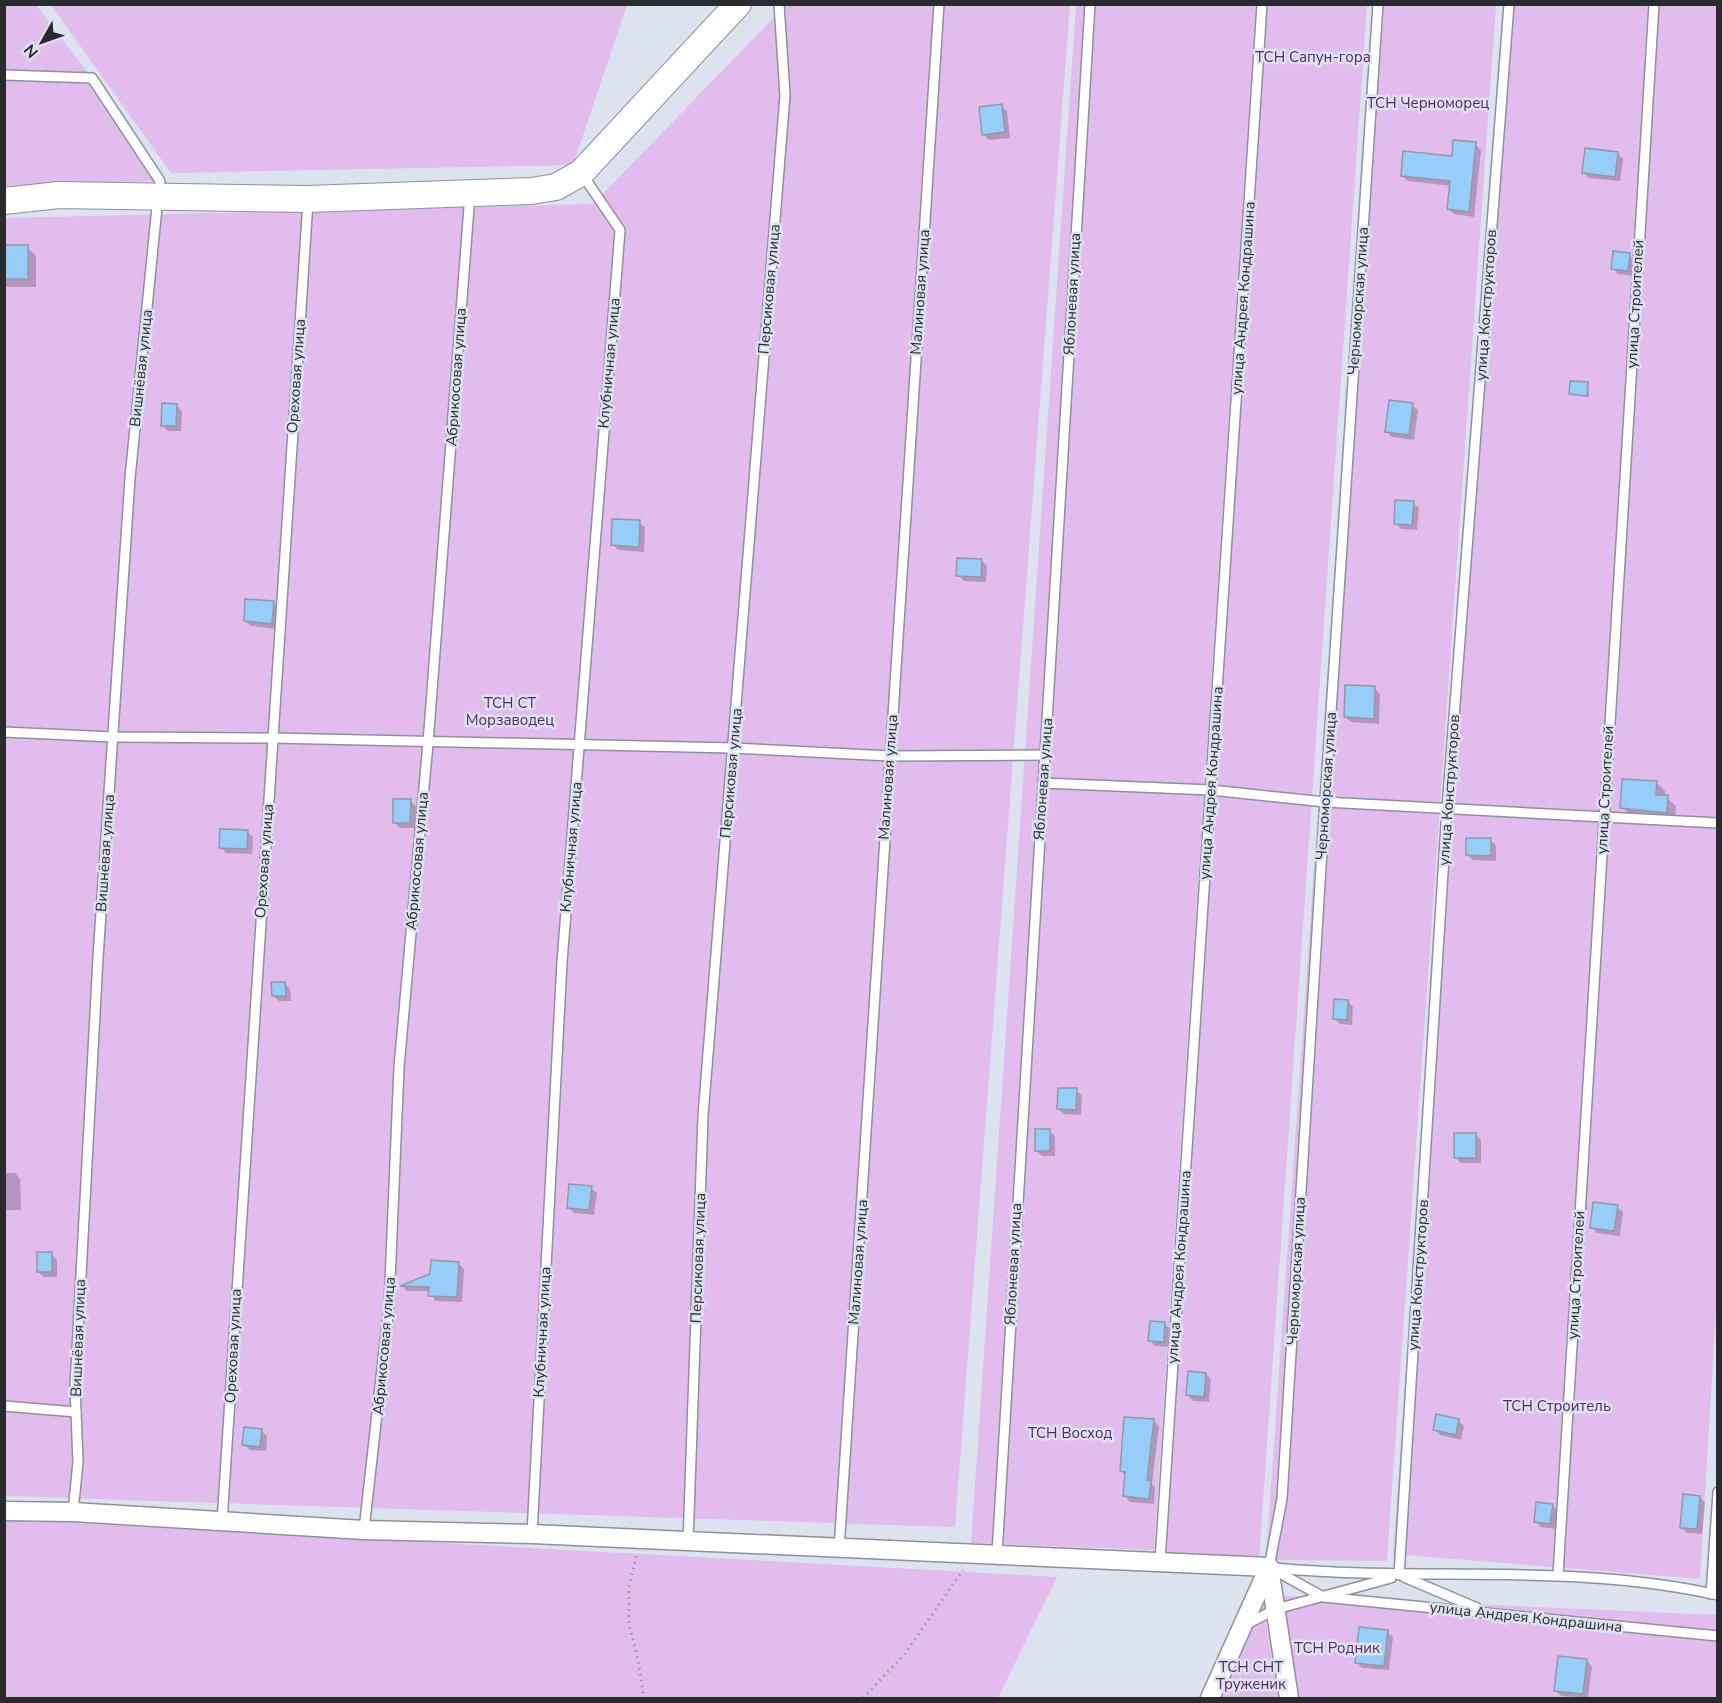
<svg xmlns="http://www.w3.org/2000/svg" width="1722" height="1703" font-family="'Nunito Sans',sans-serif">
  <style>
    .green { fill: #e2bced }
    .shadow { fill: #0003 }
    .building { fill: #97cdf9; stroke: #909aa4; stroke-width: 1.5 }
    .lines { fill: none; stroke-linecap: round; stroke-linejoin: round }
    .lane-casing { stroke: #8c919d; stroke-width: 12 }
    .street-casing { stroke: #8c919d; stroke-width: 21 }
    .secondary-casing { stroke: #8c919d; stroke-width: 28 }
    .path { stroke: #9599a3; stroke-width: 3; stroke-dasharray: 1.5 4.5; stroke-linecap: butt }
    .lane { stroke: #fff; stroke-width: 9 }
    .street { stroke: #fff; stroke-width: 18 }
    .secondary { stroke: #fff; stroke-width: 26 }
    .labels { text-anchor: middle; stroke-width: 5; stroke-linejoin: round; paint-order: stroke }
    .park-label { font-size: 15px; fill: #582765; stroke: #dde2ef }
    .street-label { font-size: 15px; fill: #292b30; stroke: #dde2ef }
  </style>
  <rect width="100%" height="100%" fill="#dde2ef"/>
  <g class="green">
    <polygon points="4,5 36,5 92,78 160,181 5,186"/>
    <polygon points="51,5 627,5 573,165 171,173"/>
    <polygon points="786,5 1070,5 955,1527 5,1496 4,218 593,204"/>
    <polygon points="1076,5 1256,5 1154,1550 971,1543"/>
    <polygon points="1266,5 1367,5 1259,1559 1163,1554"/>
    <polygon points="1374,5 1496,5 1387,1561 1266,1560"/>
    <polygon points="1505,5 1717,5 1718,1277 1700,1579 1393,1554"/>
    <polygon points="4,1519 1057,1577 998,1698 5,1698"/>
    <polygon points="1265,1595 1717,1615 1717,1698 1282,1698"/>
    <polygon points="1262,1598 1278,1698 1216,1698"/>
  </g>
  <g class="shadow">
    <polygon points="1001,106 1007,111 1010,138 989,140 983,134"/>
    <polygon points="1475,144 1481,150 1474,217 1454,214 1449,209 1451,186 1408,181 1402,176 1453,158"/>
    <polygon points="1617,153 1623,159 1620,181 1589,178 1584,172"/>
    <polygon points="4,247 27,247 36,256 36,287 4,287"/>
    <polygon points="1629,255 1635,260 1633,276 1618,274 1613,268"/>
    <polygon points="1588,384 1589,397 1571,394"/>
    <polygon points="176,405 182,411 181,431 168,431 162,425"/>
    <polygon points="1412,405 1418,410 1414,440 1392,437 1386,431"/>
    <polygon points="1413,503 1419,508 1417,530 1401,529 1395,523"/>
    <polygon points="639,522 645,528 644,552 618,550 613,545"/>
    <polygon points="981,560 987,566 986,582 964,581 958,575"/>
    <polygon points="274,603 279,609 277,629 251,626 245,621"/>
    <polygon points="1374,688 1380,694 1379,724 1351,722 1345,717"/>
    <polygon points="1656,782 1665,791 1665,797 1676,806 1675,822 1631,816 1622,807"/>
    <polygon points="410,801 416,806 415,828 400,828 394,822"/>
    <polygon points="247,832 253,837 252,854 226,853 220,847"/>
    <polygon points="1490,840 1496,845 1496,861 1473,860 1467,855"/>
    <polygon points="285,983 290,989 291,1001 279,1001 273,996"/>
    <polygon points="1348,1001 1353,1007 1352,1025 1340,1024 1335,1019"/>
    <polygon points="1076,1090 1082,1096 1081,1115 1064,1114 1058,1109"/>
    <polygon points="1049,1131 1055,1136 1055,1156 1042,1156 1036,1150"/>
    <polygon points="1475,1134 1481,1140 1481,1163 1461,1163 1455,1157"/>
    <polygon points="4,1173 15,1173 20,1179 21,1210 4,1210"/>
    <polygon points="591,1188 597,1193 594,1215 574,1213 568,1207"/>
    <polygon points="1617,1207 1623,1212 1620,1236 1597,1233 1592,1227"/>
    <polygon points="51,1254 57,1260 57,1277 44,1277 38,1272"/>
    <polygon points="458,1263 464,1269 462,1302 435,1301 430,1291 407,1291 402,1286"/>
    <polygon points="1165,1324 1170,1329 1169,1347 1155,1346 1150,1340"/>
    <polygon points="1206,1374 1211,1380 1209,1402 1193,1401 1187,1395"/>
    <polygon points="1458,1420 1464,1426 1461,1440 1440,1435 1435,1430"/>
    <polygon points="1154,1421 1159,1426 1152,1484 1155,1487 1154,1504 1130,1502 1125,1496 1126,1476 1121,1471"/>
    <polygon points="261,1430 267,1436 266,1451 250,1450 244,1444"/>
    <polygon points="1700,1497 1705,1503 1702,1534 1687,1533 1681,1527"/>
    <polygon points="1552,1505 1558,1511 1556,1529 1541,1527 1535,1521"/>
    <polygon points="1387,1632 1393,1637 1389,1670 1362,1668 1357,1662"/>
    <polygon points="1586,1660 1592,1666 1588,1698 1561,1696 1556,1691"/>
  </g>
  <g class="building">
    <polygon points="1002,104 1005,132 982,135 979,107"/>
    <polygon points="1453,140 1476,142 1469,212 1447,209 1450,181 1401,176 1403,151 1452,156"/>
    <polygon points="1585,148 1618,152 1615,177 1582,173"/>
    <rect x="4" y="245" width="24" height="34"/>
    <polygon points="1613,251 1630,253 1628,271 1611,269"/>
    <polygon points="1570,381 1588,382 1587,396 1569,394"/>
    <polygon points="1389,400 1413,403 1409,435 1385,432"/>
    <polygon points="162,403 177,404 176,426 161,426"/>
    <polygon points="1395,500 1414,501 1412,525 1394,524"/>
    <polygon points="612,519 640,520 639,547 611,545"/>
    <polygon points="957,558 982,559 981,577 956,576"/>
    <polygon points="245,599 274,601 272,624 244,621"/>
    <polygon points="1345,685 1375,686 1374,719 1344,717"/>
    <polygon points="1622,779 1657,781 1656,795 1668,795 1667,813 1620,808"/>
    <polygon points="393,799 411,799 410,823 393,823"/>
    <polygon points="220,829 248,830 247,849 219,848"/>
    <polygon points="1466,838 1491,838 1491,856 1466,855"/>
    <polygon points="271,982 285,982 286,996 272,996"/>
    <polygon points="1334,999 1348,1000 1347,1020 1333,1019"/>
    <polygon points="1058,1088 1077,1088 1076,1110 1057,1109"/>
    <rect x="1035" y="1129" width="15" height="22"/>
    <rect x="1454" y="1133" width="22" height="25"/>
    <polygon points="569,1184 592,1186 589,1210 567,1208"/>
    <polygon points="1593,1202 1618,1205 1614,1231 1590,1228"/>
    <rect x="37" y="1252" width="15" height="20"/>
    <polygon points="431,1260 459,1262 457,1297 428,1296 429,1287 400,1286 430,1274"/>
    <polygon points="1150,1321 1165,1322 1164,1342 1148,1341"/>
    <polygon points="1188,1371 1206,1373 1204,1397 1186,1395"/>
    <polygon points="1436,1414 1459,1419 1456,1435 1433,1430"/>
    <polygon points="1124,1417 1154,1419 1147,1480 1151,1480 1149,1499 1123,1496 1125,1472 1120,1471"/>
    <polygon points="244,1427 262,1429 260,1447 242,1445"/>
    <polygon points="1683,1494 1700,1496 1697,1529 1680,1528"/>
    <polygon points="1536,1502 1553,1504 1550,1524 1534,1522"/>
    <polygon points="1359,1627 1388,1630 1384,1666 1355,1663"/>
    <polygon points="1558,1656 1587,1659 1583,1694 1554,1691"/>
  </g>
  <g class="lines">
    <g class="lane-casing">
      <g id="lane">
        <polyline points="4,75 92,78 160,181"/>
        <polyline points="4,732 113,737 273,738 733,748 890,756 1045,755"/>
        <polyline points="1043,783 1211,790 1325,802 1718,823"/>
        <polyline points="4,1406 76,1412"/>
        <polyline points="73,1512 78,1462 75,1387 98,958 130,478 158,197"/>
        <polyline points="222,1522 308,201"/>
        <polyline points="364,1530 389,1306 399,1067 428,743 470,194"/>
        <polyline points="532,1534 562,962 620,230 582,174"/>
        <polyline points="688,1543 703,1116 785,95 779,4"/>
        <polyline points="839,1550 939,4"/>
        <polyline points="997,1554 1090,4"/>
        <polyline points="1160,1561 1262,4"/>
        <polyline points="1269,1567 1282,1499 1325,802 1378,4"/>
        <polyline points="1269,1567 1323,1597 1718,1636"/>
        <path d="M 1275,1568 C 1422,1582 1572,1562 1718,1595"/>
        <polyline points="1399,1575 1447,808 1509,4"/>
        <polyline points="1558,1575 1654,4"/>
        <polyline points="1404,1577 1477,1608"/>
        <polyline points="1711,1594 1718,1492"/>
        <polyline points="1245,1625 1276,1609 1391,1578"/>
      </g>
    </g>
    <g class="street-casing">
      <g id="street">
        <polyline points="4,1511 73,1512 364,1530 532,1534 1269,1567"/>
        <polyline points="1269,1567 1289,1698"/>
        <polyline points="1210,1698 1269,1567"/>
      </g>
    </g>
    <g class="secondary-casing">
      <polyline id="secondary" points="4,201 59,195 308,199 531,191 556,187 581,173 738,4"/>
    </g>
    <g class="path">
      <polyline points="636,1556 629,1588 629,1624 638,1660 644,1698"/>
      <polyline points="863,1698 904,1655 963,1570"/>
    </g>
    <use href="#lane" class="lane"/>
    <use href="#street" class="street"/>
    <use href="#secondary" class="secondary"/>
  </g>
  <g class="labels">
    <g class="park-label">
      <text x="1313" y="62">ТСН Сапун-гора</text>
      <text x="1428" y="108">ТСН Черноморец</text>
      <text x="510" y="708">ТСН СТ<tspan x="510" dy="17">Морзаводец</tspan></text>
      <text x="1557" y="1411">ТСН Строитель</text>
      <text x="1070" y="1438">ТСН Восход</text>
      <text x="1337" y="1653">ТСН Родник</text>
      <text x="1251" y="1672">ТСН СНТ<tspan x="1251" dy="17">Труженик</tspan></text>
    </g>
    <g class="street-label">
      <text transform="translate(769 289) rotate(-85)" y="5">Персиковая улица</text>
      <text transform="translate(920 292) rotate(-86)" y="5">Малиновая улица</text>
      <text transform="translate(1072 294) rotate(-87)" y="5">Яблоневая улица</text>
      <text transform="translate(1243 298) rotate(-86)" y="5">улица Андрея Кондрашина</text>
      <text transform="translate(1358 301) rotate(-86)" y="5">Черноморская улица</text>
      <text transform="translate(1635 304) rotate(-87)" y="5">улица Строителей</text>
      <text transform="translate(1486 305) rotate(-86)" y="5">улица Конструкторов</text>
      <text transform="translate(609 363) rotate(-85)" y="5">Клубничная улица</text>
      <text transform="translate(141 368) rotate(-84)" y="5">Вишнёвая улица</text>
      <text transform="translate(296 376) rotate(-86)" y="5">Ореховая улица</text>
      <text transform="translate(456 377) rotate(-86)" y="5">Абрикосовая улица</text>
      <text transform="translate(731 773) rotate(-85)" y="5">Персиковая улица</text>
      <text transform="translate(888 777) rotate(-86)" y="5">Малиновая улица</text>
      <text transform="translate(1043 779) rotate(-86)" y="5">Яблоневая улица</text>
      <text transform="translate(1211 783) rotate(-86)" y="5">улица Андрея Кондрашина</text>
      <text transform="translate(1326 786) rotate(-86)" y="5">Черноморская улица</text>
      <text transform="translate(1449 790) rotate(-86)" y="5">улица Конструкторов</text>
      <text transform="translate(1605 790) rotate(-87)" y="5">улица Строителей</text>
      <text transform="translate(571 847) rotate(-85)" y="5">Клубничная улица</text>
      <text transform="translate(105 853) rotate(-86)" y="5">Вишнёвая улица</text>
      <text transform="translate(264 861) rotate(-86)" y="5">Ореховая улица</text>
      <text transform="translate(417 861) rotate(-85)" y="5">Абрикосовая улица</text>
      <text transform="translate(698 1258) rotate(-88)" y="5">Персиковая улица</text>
      <text transform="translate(858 1262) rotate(-86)" y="5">Малиновая улица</text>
      <text transform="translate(1013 1264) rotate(-87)" y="5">Яблоневая улица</text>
      <text transform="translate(1179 1267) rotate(-86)" y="5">улица Андрея Кондрашина</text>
      <text transform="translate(1296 1271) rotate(-87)" y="5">Черноморская улица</text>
      <text transform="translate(1418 1275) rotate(-86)" y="5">улица Конструкторов</text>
      <text transform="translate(1576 1275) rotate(-87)" y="5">улица Строителей</text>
      <text transform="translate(542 1332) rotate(-87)" y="5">Клубничная улица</text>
      <text transform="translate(78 1338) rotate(-88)" y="5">Вишнёвая улица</text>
      <text transform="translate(233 1346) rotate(-87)" y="5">Ореховая улица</text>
      <text transform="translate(384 1346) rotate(-85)" y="5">Абрикосовая улица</text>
      <text transform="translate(1526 1617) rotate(6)" y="5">улица Андрея Кондрашина</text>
    </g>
  </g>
  <rect width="1722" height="1703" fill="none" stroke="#292b30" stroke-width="12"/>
  <g transform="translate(42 42) rotate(230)" stroke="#dde2ef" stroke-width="4.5" paint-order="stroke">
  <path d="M0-4.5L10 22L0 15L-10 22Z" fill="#292b30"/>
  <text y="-9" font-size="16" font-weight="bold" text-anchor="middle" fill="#292b30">N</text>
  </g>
</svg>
